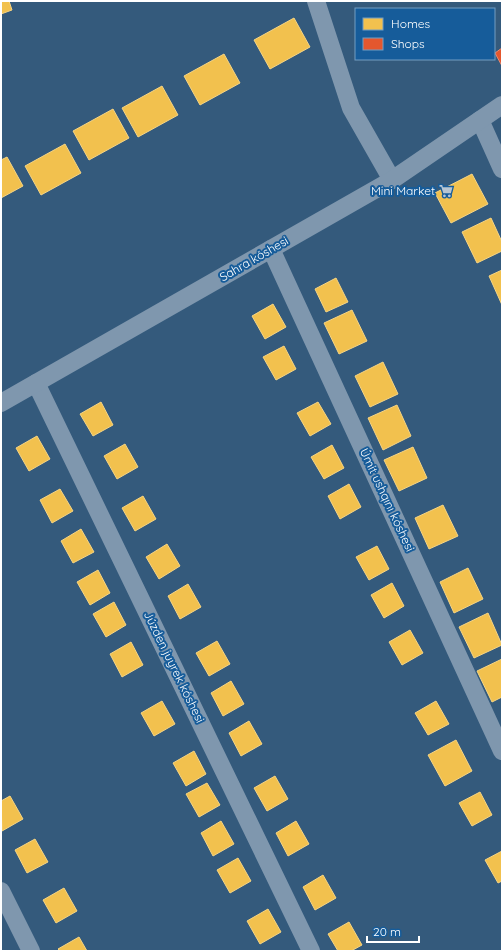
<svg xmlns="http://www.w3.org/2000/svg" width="503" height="952" font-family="Quicksand,sans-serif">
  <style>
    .homes { fill: #f2c14e; stroke: #f6d483 }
    .shops { fill: #e4572e; stroke: #ec896d }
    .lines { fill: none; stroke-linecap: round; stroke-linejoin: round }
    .street { stroke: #7f97ae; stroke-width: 18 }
    .labels { text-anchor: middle; stroke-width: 4; stroke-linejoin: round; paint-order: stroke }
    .poi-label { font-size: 12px; fill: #fff; stroke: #165c9a; text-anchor: end }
    .street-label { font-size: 12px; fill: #fff; stroke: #165c9a }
  </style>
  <rect width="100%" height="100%" fill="#345a7c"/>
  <g class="homes">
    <polygon points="1,1 9,1 12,10 1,14"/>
    <polygon points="294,18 310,47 270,69 254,40"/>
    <polygon points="224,54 240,83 200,105 184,76"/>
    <polygon points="162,86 178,115 138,137 122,108"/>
    <polygon points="113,109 129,138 89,160 73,131"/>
    <polygon points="65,144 81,173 41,195 25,166"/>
    <polygon points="7,157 23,186 1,198 1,160"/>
    <polygon points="472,174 488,204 451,223 435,193"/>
    <polygon points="491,218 502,242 502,251 477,263 462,232"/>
    <polygon points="502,270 502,305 489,276"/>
    <polygon points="336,278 348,302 326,312 315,289"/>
    <polygon points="273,304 286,327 265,339 252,316"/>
    <polygon points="352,310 367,341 339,354 324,323"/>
    <polygon points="284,346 296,369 276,380 263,357"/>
    <polygon points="383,362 398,394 370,407 355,376"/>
    <polygon points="101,402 113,425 93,436 80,414"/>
    <polygon points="318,402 331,424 310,436 297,413"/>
    <polygon points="397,405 411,436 383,450 368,418"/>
    <polygon points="37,436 50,459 29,471 16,448"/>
    <polygon points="125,444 138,467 117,479 104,456"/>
    <polygon points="332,445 344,468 324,479 311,457"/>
    <polygon points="413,447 427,478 399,491 384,460"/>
    <polygon points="349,484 361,507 340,519 328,496"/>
    <polygon points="60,489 73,511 52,523 40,500"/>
    <polygon points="143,496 156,519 135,531 122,508"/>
    <polygon points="443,505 458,536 429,549 415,518"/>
    <polygon points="81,529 94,552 73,563 61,541"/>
    <polygon points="167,544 180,566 159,579 146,557"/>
    <polygon points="377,546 389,569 369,580 356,557"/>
    <polygon points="468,568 483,599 454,613 440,582"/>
    <polygon points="98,570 110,593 90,605 77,582"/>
    <polygon points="392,583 404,606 384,618 371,595"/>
    <polygon points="188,584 201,607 180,619 168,596"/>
    <polygon points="114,602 126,625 106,637 93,614"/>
    <polygon points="488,613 502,645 474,658 459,627"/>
    <polygon points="410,630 423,653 402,665 389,642"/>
    <polygon points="217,641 230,664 209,676 196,653"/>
    <polygon points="131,642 143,665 122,677 110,654"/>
    <polygon points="502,659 502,697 492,702 477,671"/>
    <polygon points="231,681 244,704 223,716 211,693"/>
    <polygon points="162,701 175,724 154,736 141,713"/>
    <polygon points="436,701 449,724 428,735 415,713"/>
    <polygon points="249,721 262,744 241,756 229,733"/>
    <polygon points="456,740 472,771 445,786 428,755"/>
    <polygon points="194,751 206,774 186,786 173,763"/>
    <polygon points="275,776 288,799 267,811 254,788"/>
    <polygon points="207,783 220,805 199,817 186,794"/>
    <polygon points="480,792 492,815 472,826 459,803"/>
    <polygon points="10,796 23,819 2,831 1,801"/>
    <polygon points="221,821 234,844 213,856 201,833"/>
    <polygon points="296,821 309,844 288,856 276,833"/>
    <polygon points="35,839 48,862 27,873 15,850"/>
    <polygon points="502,851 502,881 498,883 485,860"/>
    <polygon points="238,858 251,881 230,893 217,870"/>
    <polygon points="323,875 336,898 315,910 303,887"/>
    <polygon points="64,888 77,911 56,923 43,900"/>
    <polygon points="268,909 281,932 260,944 247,921"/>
    <polygon points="349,922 362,945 351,951 338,951 328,934"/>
    <polygon points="79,937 87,951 60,951 58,949"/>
  </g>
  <polygon class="shops" points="502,48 502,66 495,53"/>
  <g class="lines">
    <g class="street">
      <polyline points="316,1 351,108 392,180"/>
      <polyline points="480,120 502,169"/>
      <polyline points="271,249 502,751"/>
      <polyline points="36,383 311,951"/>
      <polyline points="1,403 392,180 502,105"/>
      <polyline points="1,891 31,951"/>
    </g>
  </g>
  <defs>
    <g id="supermarket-bare" transform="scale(1.08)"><path d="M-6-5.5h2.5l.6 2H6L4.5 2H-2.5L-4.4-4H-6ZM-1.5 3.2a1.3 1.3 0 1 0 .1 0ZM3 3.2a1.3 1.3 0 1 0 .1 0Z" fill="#b8c5d1" stroke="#165c9a" stroke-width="2.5" paint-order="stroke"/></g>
  </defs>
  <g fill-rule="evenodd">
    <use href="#supermarket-bare" x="446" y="191"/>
  </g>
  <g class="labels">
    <g class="poi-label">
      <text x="435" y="195">Mini Market</text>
    </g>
    <g class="street-label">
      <text transform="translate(254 259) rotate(-30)" y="4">Sahra kóshesi</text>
      <text transform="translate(387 500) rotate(65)" y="4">Úmit ushqını kóshesi</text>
      <text transform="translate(174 667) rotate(64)" y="4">Júzden juyrek kóshesi</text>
    </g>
  </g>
  <rect width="503" height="952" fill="none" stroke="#ffffff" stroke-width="4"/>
  <rect x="355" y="8" width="140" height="52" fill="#165c9a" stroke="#739dc2"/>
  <rect x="363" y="18" width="20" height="12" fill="#f2c14e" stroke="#739dc2"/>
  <text x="391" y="28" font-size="12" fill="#ffffff">Homes</text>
  <rect x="363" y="38" width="20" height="12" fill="#e4572e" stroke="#739dc2"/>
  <text x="391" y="48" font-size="12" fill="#ffffff">Shops</text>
  <path d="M367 936v6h52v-6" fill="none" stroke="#ffffff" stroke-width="2"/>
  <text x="373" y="936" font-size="12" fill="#ffffff" stroke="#165c9a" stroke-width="3" paint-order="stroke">20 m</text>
</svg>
